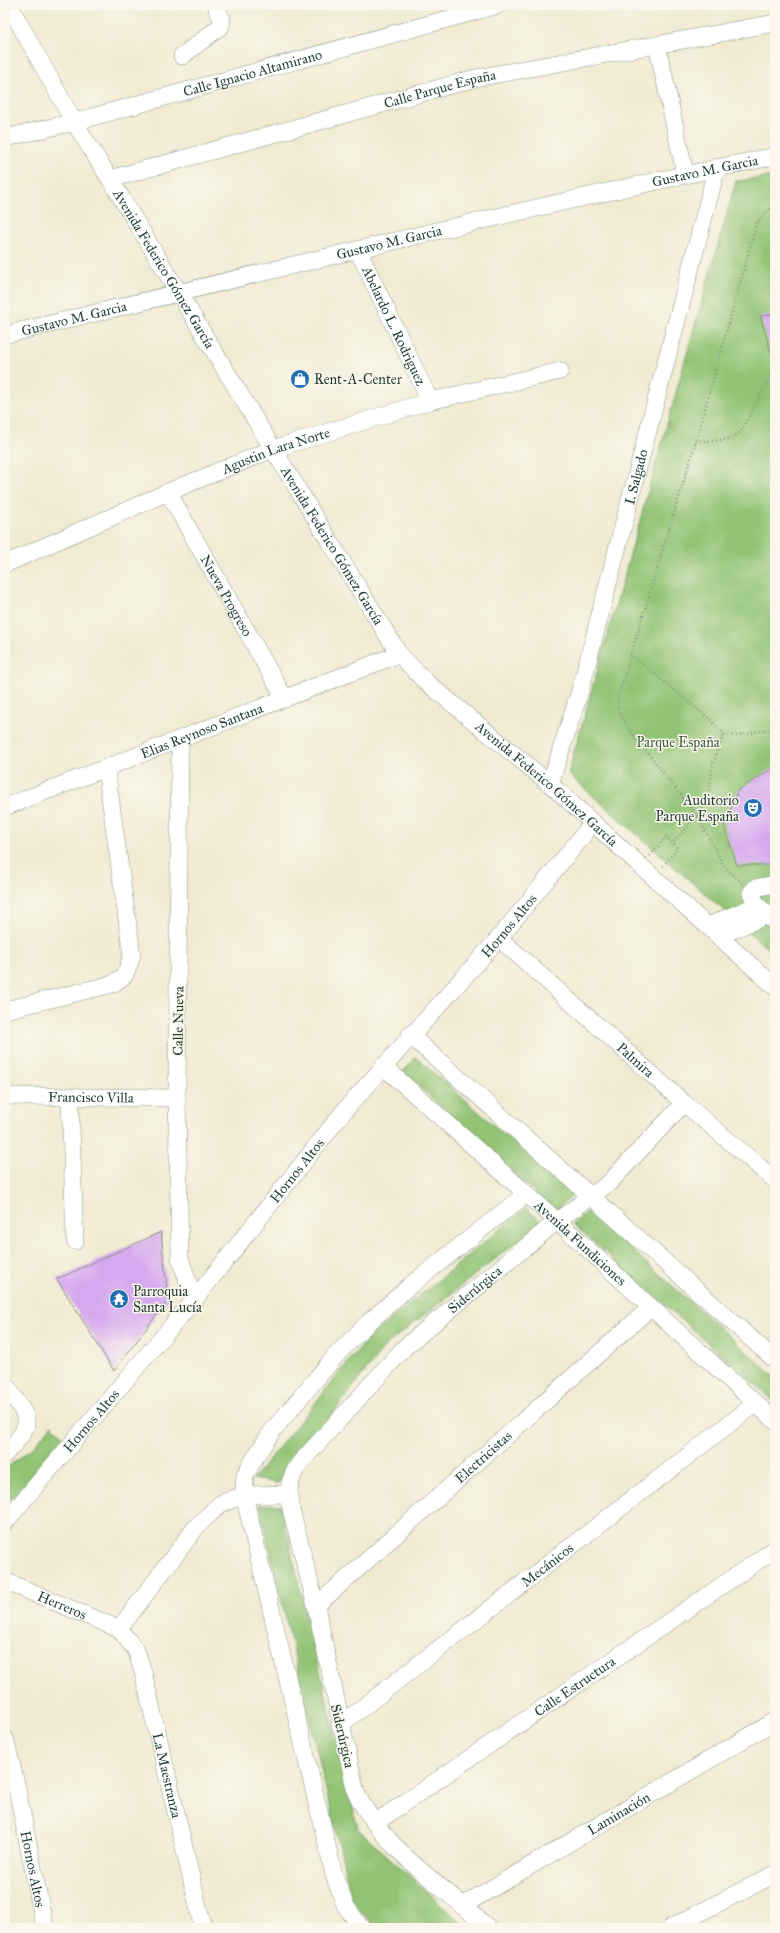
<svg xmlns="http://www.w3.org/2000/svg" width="780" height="1933" font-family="'IM FELL Great Primer',serif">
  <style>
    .green { fill: #91c373; stroke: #588054 }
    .building { fill: #d6a8ef }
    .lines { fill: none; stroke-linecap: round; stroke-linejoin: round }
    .minor-casing { stroke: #889483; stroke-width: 18 }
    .path { stroke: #889483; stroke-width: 2.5; stroke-dasharray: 1 3; stroke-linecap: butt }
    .minor { stroke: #fff; stroke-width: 17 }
    .labels { text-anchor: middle; stroke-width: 3; stroke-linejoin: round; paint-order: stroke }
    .street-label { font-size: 14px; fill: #1f3d34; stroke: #fbf7ec }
    .poi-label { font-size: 14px; fill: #1f3d34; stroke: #fbf7ec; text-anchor: start }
    .park-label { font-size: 14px; fill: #3c5e44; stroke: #fbf7ec }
  </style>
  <rect width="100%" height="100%" fill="#fbf7ec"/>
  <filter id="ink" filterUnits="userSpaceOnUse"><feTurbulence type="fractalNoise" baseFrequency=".025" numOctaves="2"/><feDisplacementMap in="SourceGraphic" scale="8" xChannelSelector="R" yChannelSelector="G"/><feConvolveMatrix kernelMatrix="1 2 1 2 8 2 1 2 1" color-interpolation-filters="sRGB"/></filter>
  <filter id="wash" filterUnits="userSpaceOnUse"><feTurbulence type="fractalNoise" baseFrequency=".012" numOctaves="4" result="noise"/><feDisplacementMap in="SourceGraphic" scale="16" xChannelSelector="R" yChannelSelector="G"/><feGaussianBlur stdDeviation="0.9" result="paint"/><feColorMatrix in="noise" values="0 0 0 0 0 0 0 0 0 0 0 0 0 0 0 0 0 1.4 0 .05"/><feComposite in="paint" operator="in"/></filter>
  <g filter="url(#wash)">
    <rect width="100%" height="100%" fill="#f0ebd2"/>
    <g class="green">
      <polygon points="775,176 775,955 568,774 736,181"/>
      <polygon points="416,1057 573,1195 555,1211 403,1072"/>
      <polygon points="526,1208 542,1222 386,1345 278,1483 253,1479 367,1339"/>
      <polygon points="588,1211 775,1377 775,1402 573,1224"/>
      <polygon points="52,1425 68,1442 5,1505 5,1469 32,1448"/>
      <polygon points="259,1505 280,1505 358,1829 467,1928 377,1928 353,1904"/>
    </g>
    <g id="blocks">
      <g class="building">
        <polygon points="775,314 775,355 772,355 760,316"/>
        <polygon points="775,767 775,865 737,865 724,826 738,790"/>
        <polygon points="161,1232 168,1300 114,1371 57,1279"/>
      </g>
    </g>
  </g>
  <g filter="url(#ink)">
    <use href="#blocks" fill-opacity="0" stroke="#889483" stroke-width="1"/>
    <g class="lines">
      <g class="minor-casing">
        <g id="minor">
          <path id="s1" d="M 9,5 L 74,122 L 110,179 L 273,449 L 399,654 L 425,681 L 550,784 L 775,987"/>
          <polyline points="657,45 685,173"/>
          <polyline points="182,56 221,26 222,19 217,10"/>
          <path id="s2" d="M 5,138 L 74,122 L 498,5"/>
          <path id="s3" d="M 110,179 L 476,78 L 775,23"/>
          <path id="s4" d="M 358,250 L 430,401"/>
          <path id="s5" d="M 5,335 C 261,273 517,209 775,156"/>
          <path id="s6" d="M 168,492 L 285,699"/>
          <path id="s7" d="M 5,564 L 168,492 L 273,449 L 430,401 L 560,371"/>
          <polyline points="180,739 177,1098 180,1258 194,1300"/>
          <path id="s8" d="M 550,784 L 580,691 L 717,167"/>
          <path id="s9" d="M 5,807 L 399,654"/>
          <polyline points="775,884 755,888 751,893 757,905 775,922"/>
          <polyline points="708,926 757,905"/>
          <polyline points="719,936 767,915"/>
          <path id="s10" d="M 499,938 L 684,1103 L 775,1180"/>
          <polyline points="5,1010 113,984 125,975 132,955 106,768"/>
          <polyline points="410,1035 775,1360"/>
          <path id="s11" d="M 383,1066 L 557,1221 L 775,1421"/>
          <path id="s12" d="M 5,1096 L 177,1098"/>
          <polyline points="70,1097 75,1241"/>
          <path d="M 5,1384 C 29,1421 37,1420 5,1454"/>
          <path id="s13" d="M 5,1522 L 194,1300 L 345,1110 L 499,938 L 593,823"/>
          <path id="s14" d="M 5,1581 L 119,1629 L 136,1650 L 143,1672 L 203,1928"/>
          <path id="s15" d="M 316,1606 L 650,1308"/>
          <polyline points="119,1629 197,1526 220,1504 244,1495 288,1494"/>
          <path id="s16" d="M 340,1725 L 755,1404"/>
          <path id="s17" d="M 5,1739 L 15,1779 L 45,1928"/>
          <path id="s18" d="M 375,1823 L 775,1549"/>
          <path id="s19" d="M 462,1906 L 775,1721"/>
          <polyline points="361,1928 345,1905 334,1875 244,1495 245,1475 257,1454 273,1430 338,1353 369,1322 412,1284 526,1194"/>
          <path id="s20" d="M 488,1928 C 441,1883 387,1854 356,1793 L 316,1606 L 291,1509 C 287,1491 289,1479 299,1464 L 405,1347 L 557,1221 L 609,1183 L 684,1103"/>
          <polyline points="670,1928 775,1874"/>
        </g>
      </g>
      <g class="path">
        <path d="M 696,441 C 713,440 731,443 742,430 L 775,367"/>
        <polyline points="630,654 711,720 724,734 736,736 775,728"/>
        <polyline points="650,856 666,837 673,843"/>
        <polyline points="663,866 678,848 673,843 705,807 708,799 713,764 724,734"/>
        <polyline points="742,883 724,866 698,817 632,733 618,711 618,697 696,441 757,222 775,204"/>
      </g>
      <use href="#minor" class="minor"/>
    </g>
  </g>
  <defs>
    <g id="shop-disc" transform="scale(1)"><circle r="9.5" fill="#1f6fb2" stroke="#fbf7ec"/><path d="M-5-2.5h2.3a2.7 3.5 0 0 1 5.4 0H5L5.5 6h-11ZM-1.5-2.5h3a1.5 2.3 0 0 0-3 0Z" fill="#fff"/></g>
    <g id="theatre-disc" transform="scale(1)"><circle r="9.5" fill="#1f6fb2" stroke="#fbf7ec"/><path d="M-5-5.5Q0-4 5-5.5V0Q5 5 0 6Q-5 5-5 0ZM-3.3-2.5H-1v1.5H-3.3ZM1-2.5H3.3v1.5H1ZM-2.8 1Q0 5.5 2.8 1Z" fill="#fff"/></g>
    <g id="temple-disc" transform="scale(1)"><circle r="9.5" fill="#1f6fb2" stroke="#fbf7ec"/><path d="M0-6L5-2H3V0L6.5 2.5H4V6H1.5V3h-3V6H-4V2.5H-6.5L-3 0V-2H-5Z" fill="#fff"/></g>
  </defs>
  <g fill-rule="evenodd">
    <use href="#shop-disc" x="300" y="379"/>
    <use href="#theatre-disc" x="753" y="808"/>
    <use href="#temple-disc" x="119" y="1299"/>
  </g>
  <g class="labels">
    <g class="street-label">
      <text dy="5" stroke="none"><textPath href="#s2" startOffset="256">Calle Ignacio Altamirano</textPath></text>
      <text dy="5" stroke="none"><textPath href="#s3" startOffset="342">Calle Parque España</textPath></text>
      <text dy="5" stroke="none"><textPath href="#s5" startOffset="719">Gustavo M. Garcia</textPath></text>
      <text dy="5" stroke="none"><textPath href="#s5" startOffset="395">Gustavo M. Garcia</textPath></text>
      <text dy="5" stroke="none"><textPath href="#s1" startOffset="306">Avenida Federico Gómez García</textPath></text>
      <text dy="5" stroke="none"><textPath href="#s5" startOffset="71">Gustavo M. Garcia</textPath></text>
      <text dy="5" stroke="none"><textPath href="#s4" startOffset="84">Abelardo L. Rodriguez</textPath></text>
      <text dy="5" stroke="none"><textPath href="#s7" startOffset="294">Agustin Lara Norte</textPath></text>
      <text dy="5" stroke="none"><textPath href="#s8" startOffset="319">I. Salgado</textPath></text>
      <text dy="5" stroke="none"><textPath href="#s1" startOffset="630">Avenida Federico Gómez García</textPath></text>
      <text dy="5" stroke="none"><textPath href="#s6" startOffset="119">Nueva Progreso</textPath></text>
      <text dy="5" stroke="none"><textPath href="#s9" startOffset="211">Elias Reynoso Santana</textPath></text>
      <text dy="5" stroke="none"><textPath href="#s1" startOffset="954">Avenida Federico Gómez García</textPath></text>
      <text dy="5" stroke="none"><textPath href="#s13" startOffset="781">Hornos Altos</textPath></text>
      <text transform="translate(178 1021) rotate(-89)" y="5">Calle Nueva</text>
      <text dy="5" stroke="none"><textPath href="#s10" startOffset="183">Palmira</textPath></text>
      <text dy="5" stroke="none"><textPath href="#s12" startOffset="86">Francisco Villa</textPath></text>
      <text dy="5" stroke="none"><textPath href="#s13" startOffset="457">Hornos Altos</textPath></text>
      <text dy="5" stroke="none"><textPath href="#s11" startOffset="265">Avenida Fundiciones</textPath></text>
      <text dy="5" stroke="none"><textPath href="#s20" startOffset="777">Siderúrgica</textPath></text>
      <text dy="5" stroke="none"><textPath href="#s13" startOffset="133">Hornos Altos</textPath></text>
      <text dy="5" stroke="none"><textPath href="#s15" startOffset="224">Electricistas</textPath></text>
      <text dy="5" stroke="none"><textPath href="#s16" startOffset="262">Mecánicos</textPath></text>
      <text dy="5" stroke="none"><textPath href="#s14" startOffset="62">Herreros</textPath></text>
      <text dy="5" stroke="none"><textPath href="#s18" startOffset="242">Calle Estructura</textPath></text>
      <text transform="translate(343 1736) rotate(77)" y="5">Siderúrgica</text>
      <text dy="5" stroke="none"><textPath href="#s14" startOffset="280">La Maestranza</textPath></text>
      <text dy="5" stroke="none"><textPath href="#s19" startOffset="182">Laminación</textPath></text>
      <text dy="5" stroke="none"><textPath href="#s17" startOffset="133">Hornos Altos</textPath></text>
    </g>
    <g class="poi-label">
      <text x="314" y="384">Rent-A-Center</text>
      <text x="739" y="805" text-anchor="end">Auditorio<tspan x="739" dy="16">Parque España</tspan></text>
      <text x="133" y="1296">Parroquia<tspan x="133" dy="16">Santa Lucía</tspan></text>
    </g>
    <g class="park-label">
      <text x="678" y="747">Parque España</text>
    </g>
  </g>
  <rect width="780" height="1933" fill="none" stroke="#fbf7ec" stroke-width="20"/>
</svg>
